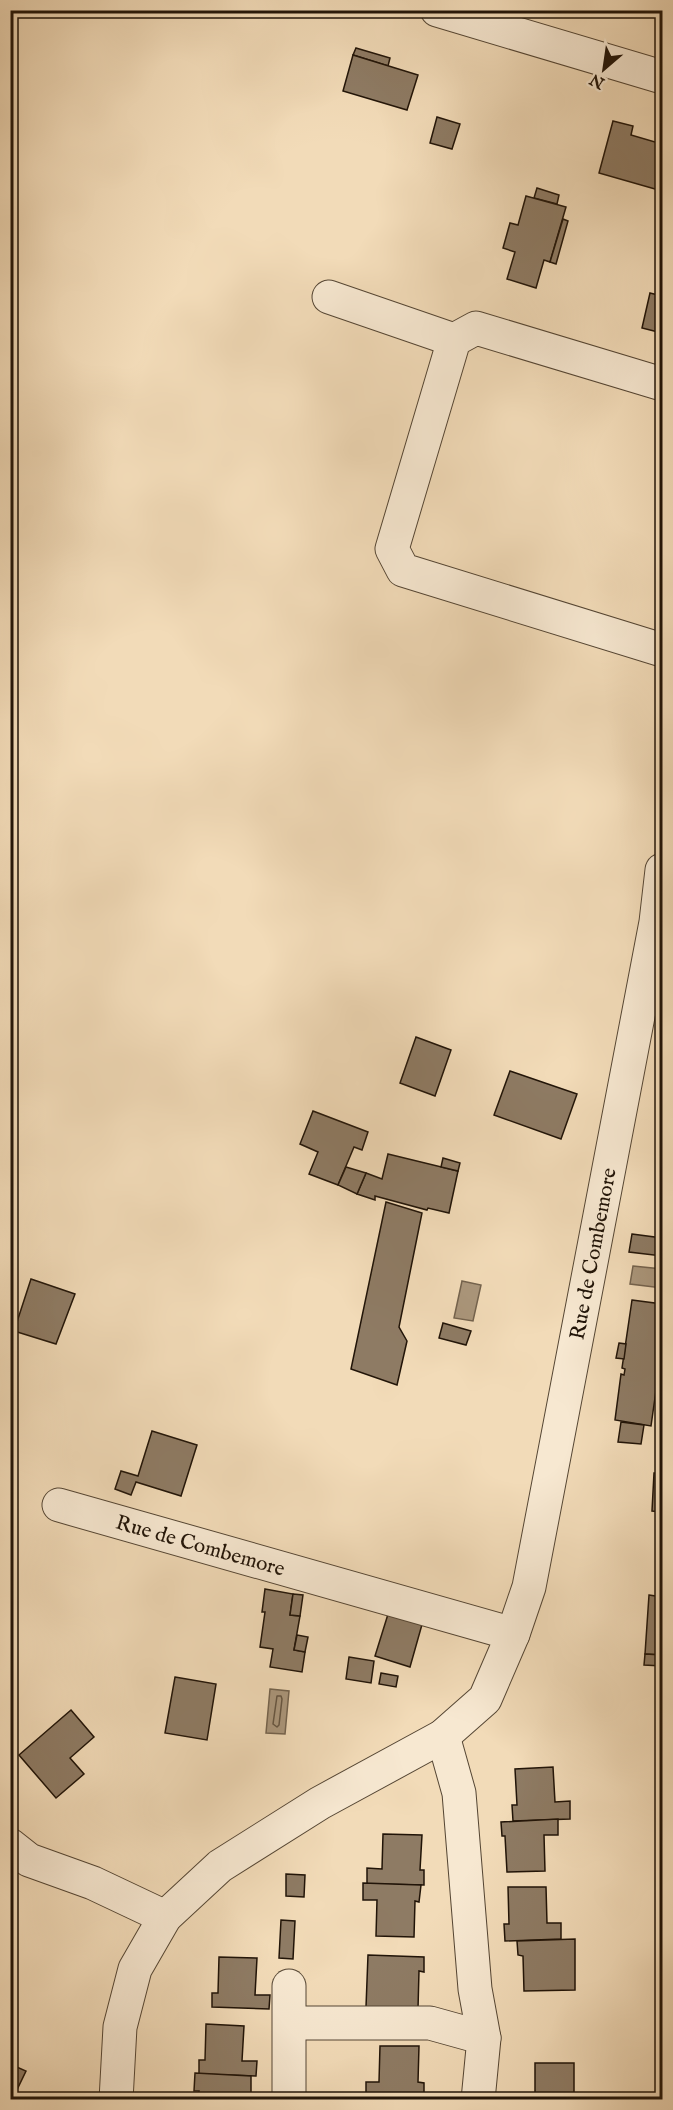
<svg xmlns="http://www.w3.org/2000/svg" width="673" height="2110" font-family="'IM FELL English',serif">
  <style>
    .water { fill: #ab977c; stroke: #74634e; stroke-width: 1.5 }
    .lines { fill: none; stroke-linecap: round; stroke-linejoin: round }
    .shore { stroke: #665642; stroke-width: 1.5 }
    .building { fill: #8e7b64; stroke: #211408; stroke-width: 1.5 }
    .minor-casing { stroke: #554634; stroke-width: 35 }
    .minor { stroke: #f7e8d1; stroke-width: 33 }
    .labels { text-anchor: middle; stroke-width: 5; stroke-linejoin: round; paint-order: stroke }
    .street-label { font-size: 21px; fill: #211408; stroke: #f7e8d1 }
  </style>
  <rect width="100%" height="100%" fill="#f2dbb8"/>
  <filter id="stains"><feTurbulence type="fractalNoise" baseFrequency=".00333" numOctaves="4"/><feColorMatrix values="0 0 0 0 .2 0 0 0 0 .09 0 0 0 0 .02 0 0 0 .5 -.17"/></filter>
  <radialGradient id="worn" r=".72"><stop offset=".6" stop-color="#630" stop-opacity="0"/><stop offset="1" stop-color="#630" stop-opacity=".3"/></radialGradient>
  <g class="water">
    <polygon points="633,1266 662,1269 662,1288 630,1284"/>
    <polygon points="462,1281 481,1285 473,1321 454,1318"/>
    <polygon points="270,1689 289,1691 285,1734 266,1733"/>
  </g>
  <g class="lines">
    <polygon class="shore" points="277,1696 281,1696 282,1699 279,1725 277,1727 273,1724"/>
  </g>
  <g class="building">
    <polygon points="356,48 390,58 388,66 353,55"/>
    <polygon points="353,55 418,75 407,110 343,91"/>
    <polygon points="437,117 460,124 452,149 430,143"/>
    <polygon points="613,121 633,126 631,135 662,144 662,191 599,173"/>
    <polygon points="537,188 559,195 557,204 534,198"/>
    <polygon points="526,196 566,207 550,262 544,260 536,288 507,279 515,252 503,248 510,223 518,225"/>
    <polygon points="563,219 568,221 556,264 550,262"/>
    <polygon points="650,293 662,296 662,333 642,328"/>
    <polygon points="416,1037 451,1050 435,1096 400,1083"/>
    <polygon points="510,1071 577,1094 561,1139 494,1115"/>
    <polygon points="313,1111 368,1132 362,1150 354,1147 338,1185 309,1174 318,1152 300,1144"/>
    <polygon points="388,1154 458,1171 449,1213 428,1208 427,1210 375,1196 375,1200 357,1194 366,1173 382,1179"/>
    <polygon points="443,1158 460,1163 458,1171 441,1167"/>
    <polygon points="346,1167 366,1173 357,1194 338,1185"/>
    <polygon points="386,1202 422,1213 399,1327 407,1341 397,1385 351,1369"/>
    <polygon points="632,1234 662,1238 662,1256 629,1252"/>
    <polygon points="31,1279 75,1294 56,1344 14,1331"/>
    <polygon points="632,1300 662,1304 662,1348 651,1426 615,1420 621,1374 624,1375 625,1369 622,1368"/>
    <polygon points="443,1323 471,1331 466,1345 439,1338"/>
    <polygon points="619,1343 626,1344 624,1359 616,1358"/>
    <polygon points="621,1422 644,1425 641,1444 618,1442"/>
    <polygon points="152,1431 197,1445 181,1496 136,1482 131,1495 115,1489 121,1471 138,1476"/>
    <polygon points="654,1473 662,1474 662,1512 652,1511"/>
    <polygon points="10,1496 17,1498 10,1519"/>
    <polygon points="265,1589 293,1594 290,1615 300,1616 294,1650 305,1652 302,1672 270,1667 273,1649 260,1647 265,1612 262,1612"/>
    <polygon points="293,1594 303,1595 300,1616 290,1615"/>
    <polygon points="649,1595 662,1597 662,1655 645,1654"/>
    <polygon points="389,1611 423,1621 410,1667 375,1656"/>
    <polygon points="297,1635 308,1637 305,1652 294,1650"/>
    <polygon points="645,1654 662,1655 662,1666 644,1665"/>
    <polygon points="349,1657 374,1661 371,1683 346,1679"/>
    <polygon points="381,1673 398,1676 396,1687 379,1684"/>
    <polygon points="175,1677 216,1684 207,1740 165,1733"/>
    <polygon points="71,1710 94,1737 70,1758 84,1774 56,1798 19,1755"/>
    <polygon points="553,1767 555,1802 570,1801 570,1819 513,1821 512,1805 517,1805 515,1769"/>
    <polygon points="558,1819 558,1835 544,1835 545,1871 507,1872 505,1836 502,1836 501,1822"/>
    <polygon points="383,1834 422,1835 420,1870 424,1870 424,1885 367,1884 367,1868 382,1869"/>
    <polygon points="286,1874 305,1875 304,1897 286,1896"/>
    <polygon points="363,1883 421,1885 419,1902 415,1901 414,1937 376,1936 377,1900 363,1900"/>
    <polygon points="508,1887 546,1887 547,1923 561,1923 561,1939 505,1941 504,1924 509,1924"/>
    <polygon points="281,1920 295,1921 293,1959 279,1958"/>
    <polygon points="575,1939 575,1990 524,1991 523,1956 518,1955 517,1941"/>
    <polygon points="368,1955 424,1957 424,1972 419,1971 418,2009 366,2007"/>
    <polygon points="219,1957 257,1958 255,1995 270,1995 269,2009 212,2007 212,1993 218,1993"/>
    <polygon points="206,2024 244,2026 242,2061 257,2061 256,2076 199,2074 199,2060 205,2060"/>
    <polygon points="380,2046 419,2046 418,2082 424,2083 424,2097 366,2097 366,2082 379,2082"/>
    <polygon points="535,2063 574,2063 574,2099 588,2100 535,2100"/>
    <polygon points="10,2064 26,2071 12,2100 10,2100"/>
    <polygon points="195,2073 251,2076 251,2094 237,2093 237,2100 198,2100 199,2091 194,2091"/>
  </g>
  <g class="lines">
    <g class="minor-casing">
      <g id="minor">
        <polyline points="437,10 662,77"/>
        <polyline points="329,297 454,340"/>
        <polyline points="662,384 476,328 454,340 392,549 403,570 662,650"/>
        <path id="s1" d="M 59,1505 L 513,1634"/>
        <polyline points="443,1736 459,1793 475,1989 484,2038 478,2100"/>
        <polyline points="10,1845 29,1860 93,1883 165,1917"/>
        <polyline points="289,1986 289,2100"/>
        <polyline points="290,2023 430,2023 484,2038"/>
        <path id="s2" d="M 116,2100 L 120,2027 L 135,1969 L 165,1917 L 220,1866 L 320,1803 L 443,1736 L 485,1699 L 513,1634 L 529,1587 L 656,922 L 662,870"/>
      </g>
    </g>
    <use href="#minor" class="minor"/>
  </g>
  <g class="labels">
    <g class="street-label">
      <text dy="7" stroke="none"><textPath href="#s2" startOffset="1042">Rue de Combemore</textPath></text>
      <text dy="7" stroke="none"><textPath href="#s1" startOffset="147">Rue de Combemore</textPath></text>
    </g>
  </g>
  <rect width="673" height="2110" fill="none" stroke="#f2dbb8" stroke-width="36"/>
  <rect x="12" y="12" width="649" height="2086" fill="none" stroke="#211408" stroke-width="3"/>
  <rect x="18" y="18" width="637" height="2074" fill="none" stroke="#211408" stroke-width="1.5"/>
  <g transform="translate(604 69) rotate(209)" stroke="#f7e8d1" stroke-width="4.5" paint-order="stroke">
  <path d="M0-4.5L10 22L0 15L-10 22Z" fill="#211408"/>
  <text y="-9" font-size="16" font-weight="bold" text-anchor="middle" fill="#211408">N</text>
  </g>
  <rect width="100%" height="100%" filter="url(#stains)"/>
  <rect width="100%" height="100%" fill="url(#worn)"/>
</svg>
